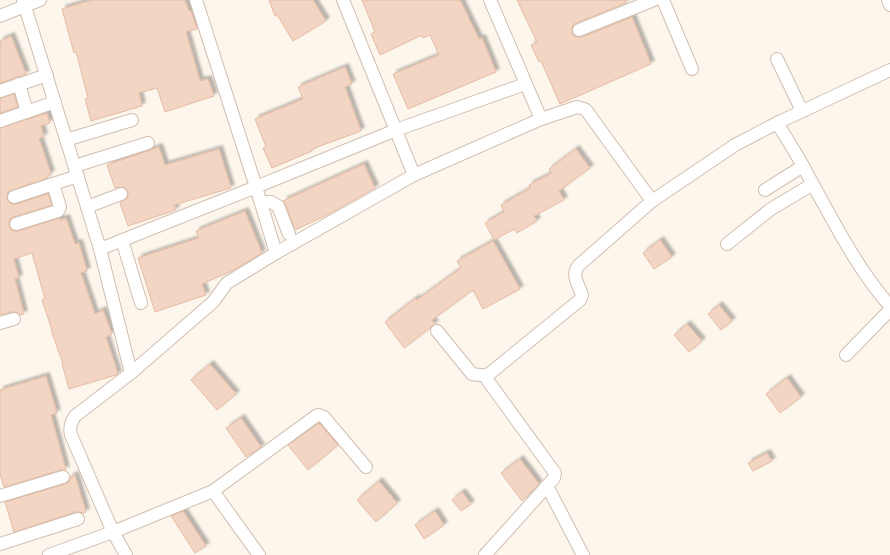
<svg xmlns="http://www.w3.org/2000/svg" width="890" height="555" font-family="Ubuntu,sans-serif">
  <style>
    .building { fill: #f3d5c3; stroke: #e6bba3; filter: url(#shadow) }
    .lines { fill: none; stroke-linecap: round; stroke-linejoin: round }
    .minor-casing { stroke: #d1beb0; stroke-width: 14 }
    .minor { stroke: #fff; stroke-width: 12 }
  </style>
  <defs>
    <filter id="shadow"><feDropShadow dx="3.5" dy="-3.5" stdDeviation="1" flood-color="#0004"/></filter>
  </defs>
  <rect width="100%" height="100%" fill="#fdf6ec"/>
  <g class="building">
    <polygon points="92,0 185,0 189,11 191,11 197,29 186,32 200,81 208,79 214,96 165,112 157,88 139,93 142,106 91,121 85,99 88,98 76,52 74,53 62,9"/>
    <polygon points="269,0 313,0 326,21 293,41 277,15 275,16"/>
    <polygon points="362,0 460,0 479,39 482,38 496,72 408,109 393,74 439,55 430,35 423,38 422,35 380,55 371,34 375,32"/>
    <polygon points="517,0 625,0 626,3 576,23 573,25 572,29 572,33 574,36 578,37 582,37 632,17 651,64 560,104 541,61 539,62 531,45 537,42"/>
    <polygon points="11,36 26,74 0,83 0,41"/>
    <polygon points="345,67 352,84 345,87 361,131 312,149 312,151 272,168 263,148 266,147 255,119 303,99 298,87"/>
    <polygon points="14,94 18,107 0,113 0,98"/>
    <polygon points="47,113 50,123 41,126 44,137 39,138 51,174 47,176 48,178 12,190 8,192 7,196 7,199 9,202 13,204 16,204 48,194 52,205 13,217 10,219 9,222 9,226 11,230 14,231 18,231 60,218 60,220 66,218 75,244 79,243 87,271 81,273 95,314 103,310 112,334 106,337 118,374 116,375 69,389 62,364 63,364 51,330 52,330 42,300 45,299 32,253 14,259 19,278 15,279 24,314 20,315 16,312 12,312 0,315 0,128"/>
    <polygon points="159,147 165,165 219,149 231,188 174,205 176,210 128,226 120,203 127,198 128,195 128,192 126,188 123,187 115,188 107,165"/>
    <polygon points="576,149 590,168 559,191 564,200 534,216 537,221 517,233 514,229 494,240 485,223 504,212 501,205 531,188 529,185 552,173 549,169"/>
    <polygon points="364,164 375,188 327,215 295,230 285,203 283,201"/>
    <polygon points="245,211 262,253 232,271 202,284 206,295 155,312 138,258 199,238 196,231"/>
    <polygon points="660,240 672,257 654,269 643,253"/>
    <polygon points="493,241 520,289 483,309 473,290 432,320 435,324 404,348 385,322 416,298 417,300 461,268 457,261"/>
    <polygon points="719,305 732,321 721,330 708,314"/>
    <polygon points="687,324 702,341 689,352 674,335"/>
    <polygon points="210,364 236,394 217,410 191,380"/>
    <polygon points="46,376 57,413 51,415 66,470 61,470 4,487 0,474 0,390"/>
    <polygon points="787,378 801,397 780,413 766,394"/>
    <polygon points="241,418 261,447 246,457 226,428"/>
    <polygon points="319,423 338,445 308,470 288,445"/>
    <polygon points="767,453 772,461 753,471 748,463"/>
    <polygon points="520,459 539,484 522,501 501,473"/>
    <polygon points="75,475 86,512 83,513 79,512 76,512 14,532 5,502 65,484 69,482 70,477"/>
    <polygon points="379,481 397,503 376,522 357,500"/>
    <polygon points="462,492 471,504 461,511 452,500"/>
    <polygon points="183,511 206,546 195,553 171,516"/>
    <polygon points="435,511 444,525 424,539 415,525"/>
  </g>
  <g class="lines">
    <g class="minor-casing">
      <g id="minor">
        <polyline points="23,0 100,249 131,373 213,302 227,283 276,253 414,175 541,119 577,107 584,109 586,110 652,201"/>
        <polyline points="196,0 256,187 276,253"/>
        <polyline points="343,0 414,175"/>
        <polyline points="490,0 541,119"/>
        <polyline points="663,0 692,69"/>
        <polyline points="888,0 890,5"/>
        <polyline points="0,16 40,0"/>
        <polyline points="579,30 654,0"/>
        <polyline points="777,59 802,111"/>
        <polyline points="19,84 27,112"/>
        <polyline points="0,91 47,75"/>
        <polyline points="0,121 55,102"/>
        <path d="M 777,123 C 789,142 801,161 811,181 C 835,224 858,270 890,306"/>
        <polyline points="66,140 132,120"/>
        <polyline points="75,166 148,143"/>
        <polyline points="765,190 803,166"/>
        <polyline points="14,197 53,184"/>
        <polyline points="261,203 269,202 271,202 278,206 289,234"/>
        <polyline points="87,207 121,194"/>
        <polyline points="16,224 58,211 60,207 53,184 78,176"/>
        <polyline points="122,240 141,303"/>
        <polyline points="727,244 771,209 813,184"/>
        <polyline points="100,249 256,187 396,130 525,84"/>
        <polyline points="0,323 14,319"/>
        <polyline points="437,331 472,374 488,376"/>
        <polyline points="846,355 890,310"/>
        <path d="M 547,486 L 554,478 L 555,473 L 488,381 L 487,378 L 489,374 L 580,300 L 582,295 C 579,285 571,276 578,266 L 652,201 L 735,145 L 777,123 L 890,70"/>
        <polyline points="213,491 259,555"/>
        <polyline points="0,496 63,477"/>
        <polyline points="0,544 78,519"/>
        <polyline points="49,555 113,532 213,491 316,416 319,415 324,417 366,467"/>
        <path d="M 126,555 L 113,532 L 71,435 C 69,427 71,422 75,416 L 131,373"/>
        <polyline points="485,555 547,486 583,555"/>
      </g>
    </g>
    <use href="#minor" class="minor"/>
  </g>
</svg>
